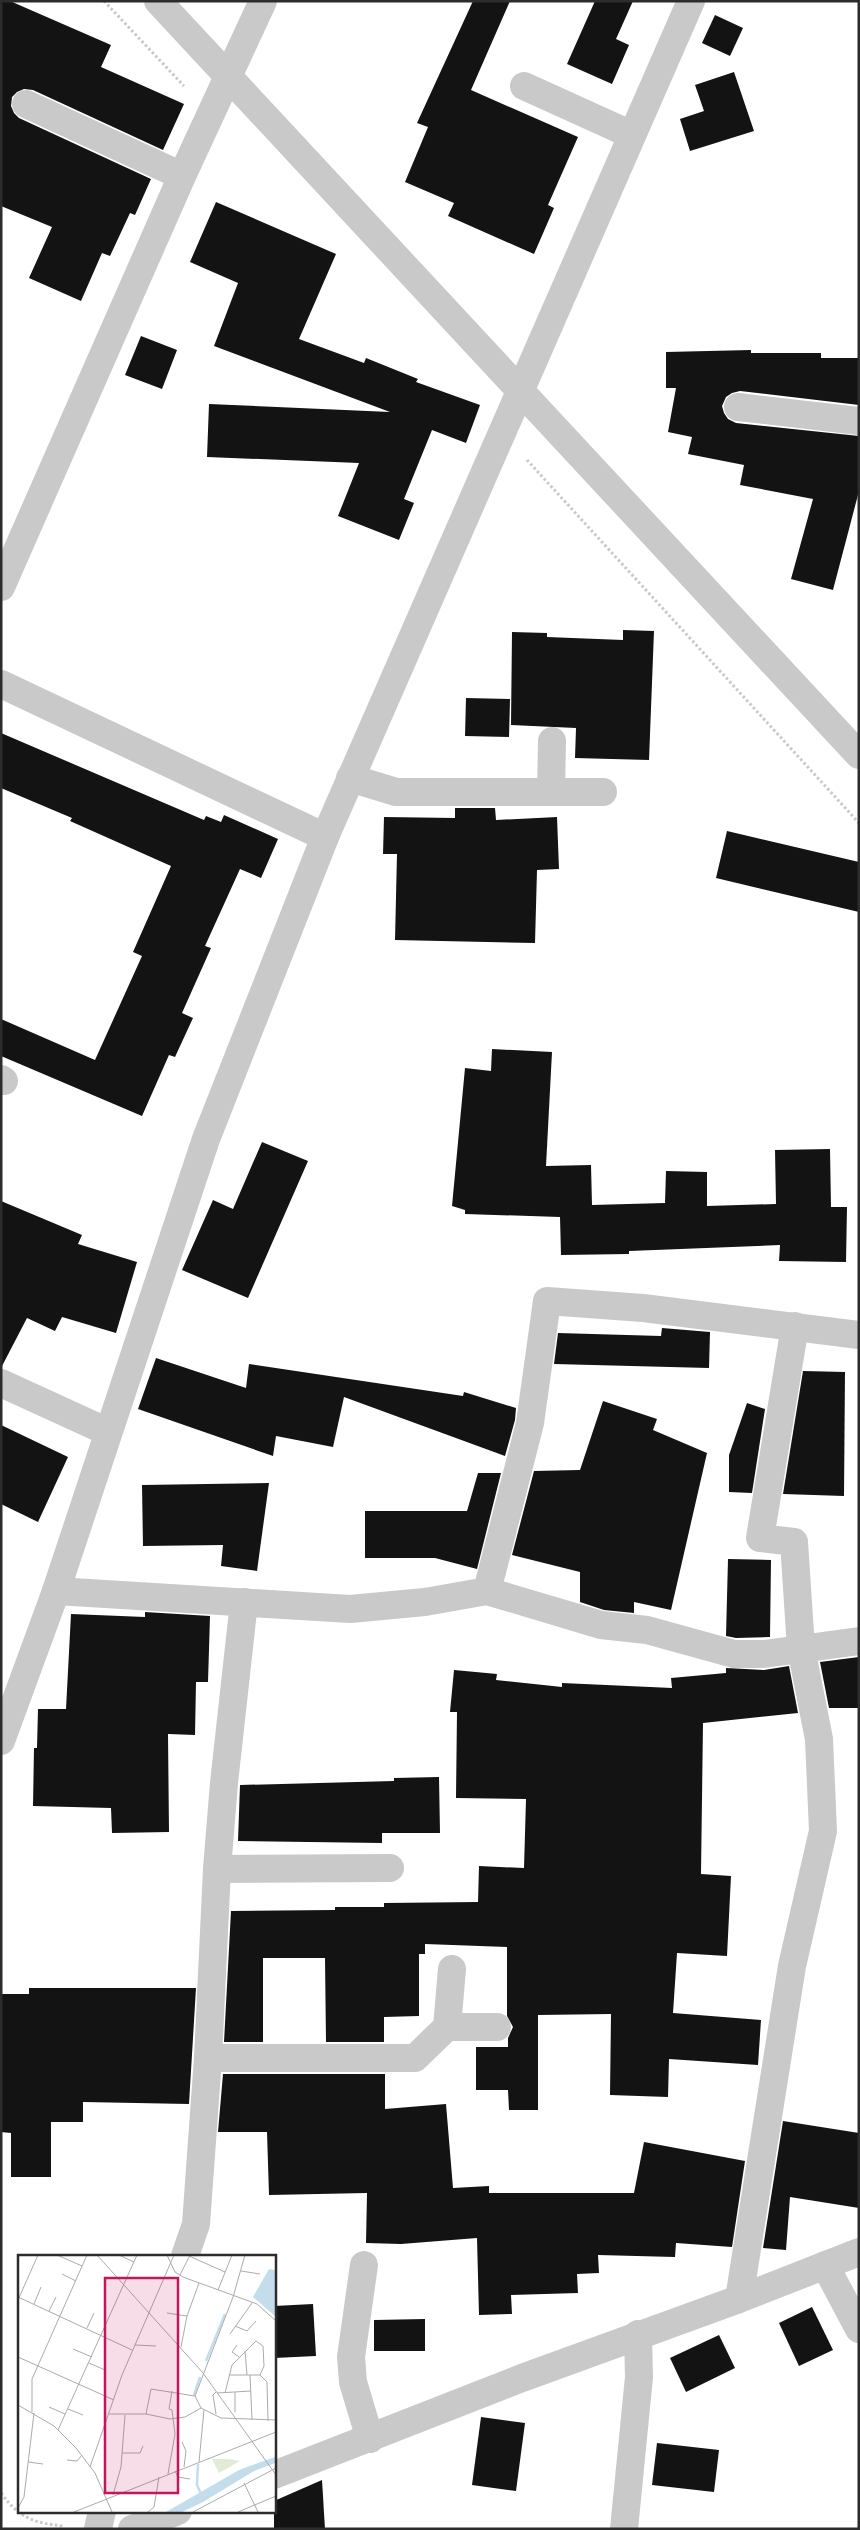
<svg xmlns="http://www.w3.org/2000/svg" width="860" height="2530" font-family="Raleway,sans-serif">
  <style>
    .building { fill: #131313 }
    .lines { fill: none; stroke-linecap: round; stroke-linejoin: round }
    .path { stroke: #c9c9c9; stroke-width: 3; stroke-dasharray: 2.5 2.5; stroke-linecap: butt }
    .minor { stroke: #c9c9c9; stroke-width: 28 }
    .inset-river { fill: none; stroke: #c3ddec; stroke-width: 2.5 }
    .inset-road { fill: none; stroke: #ababab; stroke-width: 1 }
    .view { fill: #c2185b; fill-opacity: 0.15; stroke: #c2185b; stroke-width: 2.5 }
    .inset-edge { fill: none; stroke: #2c2c2c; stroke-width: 2.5 }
  </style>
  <rect width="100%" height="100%" fill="#fff"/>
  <g class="building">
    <polygon points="1,1 10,1 111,45 101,67 184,104 163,150 33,90 24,89 17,92 12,97 11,106 14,113 19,118 151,179 135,215 130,213 110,256 102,253 81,301 29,278 52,227 1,206"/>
    <polygon points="473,1 510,1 471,90 578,137 548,205 554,208 534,254 448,216 454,203 405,182 428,127 417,123"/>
    <polygon points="595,1 633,1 616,39 629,45 612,84 567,64"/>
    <polygon points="715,15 743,28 730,56 702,43"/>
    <polygon points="734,72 754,131 690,151 680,119 704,111 695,85"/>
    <polygon points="216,202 336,254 299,339 364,363 366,358 418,379 416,382 480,405 466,443 432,430 404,499 414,503 399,540 338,516 359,463 207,457 209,404 390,412 214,346 238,283 190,262"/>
    <polygon points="141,336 177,350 162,389 125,375"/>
    <polygon points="751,350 751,353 821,353 821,358 859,358 859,405 740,391 732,393 726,397 722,406 724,413 728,419 736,423 859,436 859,491 833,590 791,579 813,499 740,485 744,465 688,454 692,437 668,432 676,388 666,388 666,352"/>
    <polygon points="623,630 654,631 649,760 575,758 576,728 511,725 512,632 547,633 547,637 623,640"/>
    <polygon points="466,698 510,699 509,737 465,736"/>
    <polygon points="1,733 204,820 206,816 221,822 224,815 278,839 261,878 240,869 205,946 211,948 182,1013 193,1018 175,1057 169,1055 142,1116 1,1056 1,1019 95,1060 142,956 133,952 171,866 70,821 72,818 1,788"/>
    <polygon points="455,808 495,808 496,820 557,817 559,869 537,870 535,943 395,940 397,854 383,854 384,817 455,818"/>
    <polygon points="727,831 859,862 859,912 716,878"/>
    <polygon points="492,1049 552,1052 546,1166 591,1165 592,1205 665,1203 666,1171 707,1172 707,1206 776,1204 775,1150 830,1149 831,1207 847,1207 846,1262 779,1261 780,1245 629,1251 629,1254 561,1255 560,1217 465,1214 465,1210 452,1206 465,1068 491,1071"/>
    <polygon points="262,1142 308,1161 248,1298 182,1270 213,1200 233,1209"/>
    <polygon points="1,1201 82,1235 78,1244 137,1262 116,1333 62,1317 55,1331 27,1318 1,1368"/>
    <polygon points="662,1328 710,1332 709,1368 554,1364 558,1333 661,1336"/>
    <polygon points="156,1358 246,1388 249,1364 463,1396 464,1392 516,1408 515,1420 505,1456 344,1397 333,1447 276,1436 273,1456 138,1409"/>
    <polygon points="803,1371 845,1372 844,1496 783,1494"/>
    <polygon points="603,1401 657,1419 653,1430 707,1453 671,1610 634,1602 634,1613 604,1610 580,1602 580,1572 512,1555 534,1471 580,1470"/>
    <polygon points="747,1403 765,1409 752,1493 729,1492 729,1455"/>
    <polygon points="1,1425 68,1457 38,1522 1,1504"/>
    <polygon points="478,1473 501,1473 477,1569 435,1558 365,1558 365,1511 467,1511"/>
    <polygon points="269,1483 257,1571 221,1566 223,1545 143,1546 142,1485"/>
    <polygon points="728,1559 771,1560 770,1637 736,1638 726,1636"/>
    <polygon points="145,1612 210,1616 208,1682 196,1682 195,1735 168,1734 169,1832 112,1833 111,1808 33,1806 34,1748 37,1748 38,1709 66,1709 71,1614 145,1617"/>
    <polygon points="859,1657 859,1708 829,1708 820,1662"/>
    <polygon points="789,1666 798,1713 703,1723 701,1874 731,1876 727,1956 677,1953 673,2013 761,2020 758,2065 669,2059 668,2097 610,2095 611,2014 538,2015 538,2110 509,2110 508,2090 476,2090 476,2047 508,2047 508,2038 513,2027 507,2016 507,1947 425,1944 425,1954 419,1954 419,2016 384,2017 384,2042 326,2042 325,1958 263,1958 263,2042 224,2042 231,1911 335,1910 335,1907 384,1907 384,1903 478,1902 479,1866 524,1868 526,1799 456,1798 457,1712 450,1712 454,1670 497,1674 496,1680 562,1687 562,1683 672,1688 671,1678 726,1673 726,1668 764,1670"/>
    <polygon points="439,1777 440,1833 382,1833 382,1843 238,1841 240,1785 394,1781 394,1778"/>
    <polygon points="29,1988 196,1988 189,2104 83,2102 83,2122 51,2122 51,2177 11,2177 11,2133 1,2132 1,1994 29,1994"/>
    <polygon points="223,2074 385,2074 385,2109 446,2104 453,2188 489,2186 489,2193 634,2193 644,2142 745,2161 732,2247 676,2243 675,2257 598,2255 599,2273 577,2274 578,2293 511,2295 512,2314 479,2315 477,2238 401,2244 366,2243 367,2193 269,2195 267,2132 218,2132"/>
    <polygon points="783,2121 859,2133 859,2208 790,2197 786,2250 763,2248"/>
    <polygon points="313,2304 316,2356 274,2358 274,2306"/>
    <polygon points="812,2307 833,2350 799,2366 779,2323"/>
    <polygon points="425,2319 425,2351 374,2351 374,2320"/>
    <polygon points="719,2335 735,2368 686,2392 670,2358"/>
    <polygon points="481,2417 525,2423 516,2491 472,2485"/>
    <polygon points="657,2443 719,2450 714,2492 652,2485"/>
    <polygon points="322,2480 325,2529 274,2529 274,2501"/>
  </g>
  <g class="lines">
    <g class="path">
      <polyline points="104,1 184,86"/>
      <polyline points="527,460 859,823"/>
      <path d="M 1,2493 C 19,2518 34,2523 63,2526"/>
    </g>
    <g class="minor">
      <polyline points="158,1 859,755"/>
      <polyline points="524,86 632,135"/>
      <polyline points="26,104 182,176"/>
      <polyline points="738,407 859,421"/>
      <polyline points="1,587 182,176 263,1"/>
      <polyline points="1,684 325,837"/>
      <polyline points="350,778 396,792 603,792"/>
      <polyline points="551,792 552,741"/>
      <polyline points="1,1079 4,1081"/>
      <polyline points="1,1383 108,1432"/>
      <polyline points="56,1591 350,1609 425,1602 487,1591 601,1625 647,1630 734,1654 764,1654 859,1641"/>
      <polyline points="487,1591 530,1423 547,1301 643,1308 859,1335"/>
      <polyline points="1,1741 56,1591 206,1139 325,837 691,1"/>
      <polyline points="217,1869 390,1868"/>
      <polyline points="447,2027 497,2027"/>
      <polyline points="208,2058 415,2058 447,2027 452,1969"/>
      <polyline points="185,2256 196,2224 208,2058 217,1869 224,1783 244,1602"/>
      <polyline points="364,2265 351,2357 353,2382 370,2439"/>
      <polyline points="825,2265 859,2329"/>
      <polyline points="739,2299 792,1966 823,1831 819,1739 801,1648 794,1542 760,1538 795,1326"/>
      <polyline points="274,2475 522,2378 739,2299 859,2252"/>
      <polyline points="98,2529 102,2511"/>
      <polyline points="132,2529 178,2511"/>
      <polyline points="624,2529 639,2377 638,2334"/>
    </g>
  </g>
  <g transform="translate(18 2255)">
    <rect width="258" height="258" fill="#fff"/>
    <path d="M 194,204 L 210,204 L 222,206 L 201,218 Z" fill="#e2ebd8"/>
    <path d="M 251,14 L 257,15 L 257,61 L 235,42 ZM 257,202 L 257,208 L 236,216 L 185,247 L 164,257 L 148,257 L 221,215 Z" fill="#c3ddec"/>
    <path class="inset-river" d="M 188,106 L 207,59M 176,140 L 182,122M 180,209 L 179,230 L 183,239"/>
    <path class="inset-road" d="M 39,0 L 64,11M 79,0 L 185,118 L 258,220M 101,0 L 116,7M 149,0 L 157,17 L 165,22 L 239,49 L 258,66M 227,0 L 215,42 L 177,141 L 183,153 L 203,163 L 258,165M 171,1 L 207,17M 223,16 L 242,19M 44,19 L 58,26M 162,20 L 172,0M 200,35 L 214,0M 0,42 L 114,95M 0,45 L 20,0M 16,49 L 23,32M 31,56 L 38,42M 149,58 L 169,61M 217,71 L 229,76 L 238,66M 69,73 L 76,58M 212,79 L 234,48M 117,90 L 138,91M 219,90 L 214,97 L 221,102M 163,92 L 169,61 L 181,28M 55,94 L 74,102M 227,96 L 229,120M 0,102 L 96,145M 71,108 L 87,115M 211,120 L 242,120M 232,120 L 234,165M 217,137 L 217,157M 199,138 L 233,136M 207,138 L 214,110 L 238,86 L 245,91 L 246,111 L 242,120 L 249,127 L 250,166M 0,150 L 36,171 L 58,193 L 77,218 L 94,257M 31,152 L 47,159M 50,154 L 65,160M 14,157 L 14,124 L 69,0M 91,159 L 128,159 L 152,164 L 167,162 L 183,153M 128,159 L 133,134 L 177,141M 198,159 L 195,140 L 198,137M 40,175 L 119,0M 164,187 L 168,196 L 166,212M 104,198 L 122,198 L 125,191M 49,205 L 59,206 L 64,200M 10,207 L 25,209M 181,207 L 186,155M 72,212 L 104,120 L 156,0M 157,216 L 160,222 L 172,224M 150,219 L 157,179 L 154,155 L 151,154 L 154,136M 226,228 L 240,257M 95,240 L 103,212 L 107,160M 0,253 L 6,242 L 16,158M 56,257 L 258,177M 130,257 L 136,252 L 141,222M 175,257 L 258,213M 220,257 L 258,241"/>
    <path class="view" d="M 87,23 L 160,23 L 160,238 L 87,238 Z"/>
    <rect width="258" height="258" class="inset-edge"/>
  </g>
  <rect width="860" height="2530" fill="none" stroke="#2c2c2c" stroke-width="5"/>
</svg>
